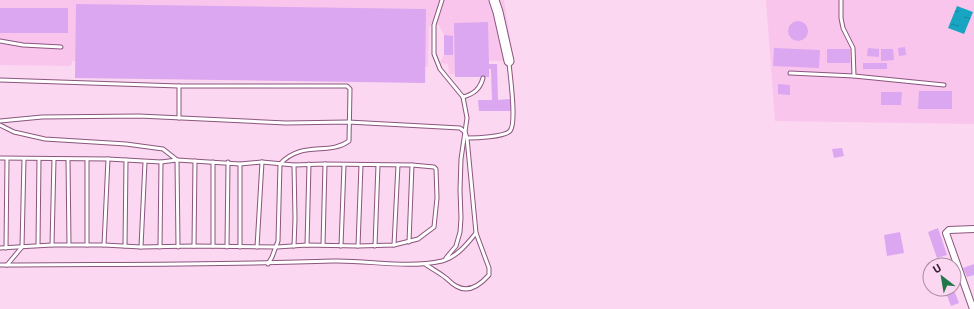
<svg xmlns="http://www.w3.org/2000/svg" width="974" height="309" font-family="'Exo 2',sans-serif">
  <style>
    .built { fill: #fac5ec }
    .water { fill: url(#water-ripples) }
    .building { fill: #dba7f0 }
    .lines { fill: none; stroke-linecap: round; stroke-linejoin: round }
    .lane-casing { stroke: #8a567e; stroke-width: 5 }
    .street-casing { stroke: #8a567e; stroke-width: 8 }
    .secondary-casing { stroke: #8a567e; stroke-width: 11 }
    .lane { stroke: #fff; stroke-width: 3 }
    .street { stroke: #fff; stroke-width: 6 }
    .secondary { stroke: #fff; stroke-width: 9 }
  </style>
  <defs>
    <pattern id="water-ripples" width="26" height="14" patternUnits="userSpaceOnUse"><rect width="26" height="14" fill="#17a5c1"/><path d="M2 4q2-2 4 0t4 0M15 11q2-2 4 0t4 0" fill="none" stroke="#15869d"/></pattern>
  </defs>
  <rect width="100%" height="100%" fill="#fbd7f1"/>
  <g class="built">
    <polygon points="0,0 504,0 514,61 484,61 483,74 449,74 448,64 440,63 444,55 444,35 439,25 434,25 429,26 428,67 366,65 145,64 72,61 71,66 0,65"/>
    <polygon points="766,0 974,0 974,124 775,121"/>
  </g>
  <polygon class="water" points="957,6 973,12 964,34 948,28"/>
  <g class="building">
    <polygon points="76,4 426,9 425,83 75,78"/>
    <rect x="0" y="8" width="68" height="25"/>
    <circle cx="798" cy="31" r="10"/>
    <polygon points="488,22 489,64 497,64 498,100 511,99 511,111 479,111 478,100 492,100 491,69 489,69 489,77 455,77 454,23"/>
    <polygon points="444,35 453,36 453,55 444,55"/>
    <polygon points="905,47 906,55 899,56 898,48"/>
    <polygon points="774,48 820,50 819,68 773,66"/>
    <polygon points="868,48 879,49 879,57 867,56"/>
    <rect x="827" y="49" width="23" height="14"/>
    <polygon points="881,49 893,49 894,60 881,61"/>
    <rect x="863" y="63" width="24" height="6"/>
    <polygon points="778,84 790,85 790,95 778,94"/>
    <polygon points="919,91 952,91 952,109 918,109"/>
    <polygon points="881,92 902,92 901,105 881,105"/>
    <polygon points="842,148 844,156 834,158 832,149"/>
    <polygon points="938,228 947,255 937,258 928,232"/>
    <polygon points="900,232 904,253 887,256 884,235"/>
    <polygon points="974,264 974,275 967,277 963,268"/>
    <polygon points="954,290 959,303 951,306 946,293"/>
  </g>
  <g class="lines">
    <g class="lane-casing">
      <g id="lane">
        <polyline points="442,0 434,25 434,54 440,69 463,97 467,118 461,159 460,190 461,218 460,232 456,246 446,258"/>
        <polyline points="841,0 841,18 843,28 853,48 854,76"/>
        <polyline points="0,41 23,45 61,47"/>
        <polyline points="790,73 854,76 944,85"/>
        <path d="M 0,80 L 179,86 L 347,86 L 350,89 L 349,141 C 329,156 302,140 280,164 L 278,241 L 272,257 L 268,264"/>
        <polyline points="179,86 179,118"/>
        <path d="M 463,97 C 474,94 480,89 483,78"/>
        <path d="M 0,121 L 42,117 L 139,116 L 286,123 L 348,122 L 460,128 L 465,132 L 467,138 C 476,138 504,137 510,131 C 517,123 510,75 509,63"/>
        <polyline points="0,125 14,132 45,139 126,144 163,149 177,160"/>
        <polyline points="0,158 108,159 161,162 177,160 240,164 262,162 294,165 325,164 412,165 434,167 436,169 437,198 434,227 418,239 394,245 358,246 307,245 277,247 194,246 141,247 104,245 52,245 0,248"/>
        <polyline points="68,159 69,245"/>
        <polyline points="87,159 87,245"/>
        <polyline points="177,160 178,247"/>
        <polyline points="240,164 240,247"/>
        <polyline points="409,242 412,165"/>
        <polyline points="38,245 39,159"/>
        <polyline points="52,245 54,159"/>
        <polyline points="104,245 108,159"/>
        <polyline points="307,245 309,164"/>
        <polyline points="323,245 325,164"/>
        <polyline points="394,245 398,165"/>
        <polyline points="125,246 126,160"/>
        <polyline points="194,246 195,161"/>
        <polyline points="213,246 213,162"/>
        <polyline points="294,246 295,219 294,165"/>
        <polyline points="341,246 344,165"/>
        <polyline points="358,246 361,165"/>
        <polyline points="375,246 378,165"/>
        <polyline points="141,247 145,162"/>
        <polyline points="160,247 161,162"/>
        <polyline points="227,247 228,162"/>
        <polyline points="257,247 262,162"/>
        <polyline points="6,248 7,159"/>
        <path d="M 425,264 C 432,269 440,273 446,278 C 450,281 452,284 456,286 C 469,294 481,284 489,275 L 489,268 L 476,233"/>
        <path d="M 0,265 C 111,264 222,265 333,261 C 369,260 407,269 442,261 C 457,257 467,244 476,233 L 467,138"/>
        <polyline points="7,265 22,247 24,159"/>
      </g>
    </g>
    <g class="street-casing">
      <polyline id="street" points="973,309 946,233 949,230 974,229"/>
    </g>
    <g class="secondary-casing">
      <polyline id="secondary" points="494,0 498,12 509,61"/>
    </g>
    <use href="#lane" class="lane"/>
    <use href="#street" class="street"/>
    <use href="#secondary" class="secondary"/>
  </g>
  <g transform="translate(942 277) rotate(329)"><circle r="19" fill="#fbd7f1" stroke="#ab8da3"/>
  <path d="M0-3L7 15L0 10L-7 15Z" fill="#21774b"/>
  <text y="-6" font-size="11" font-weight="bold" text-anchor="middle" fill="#331d2e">U</text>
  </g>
</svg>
